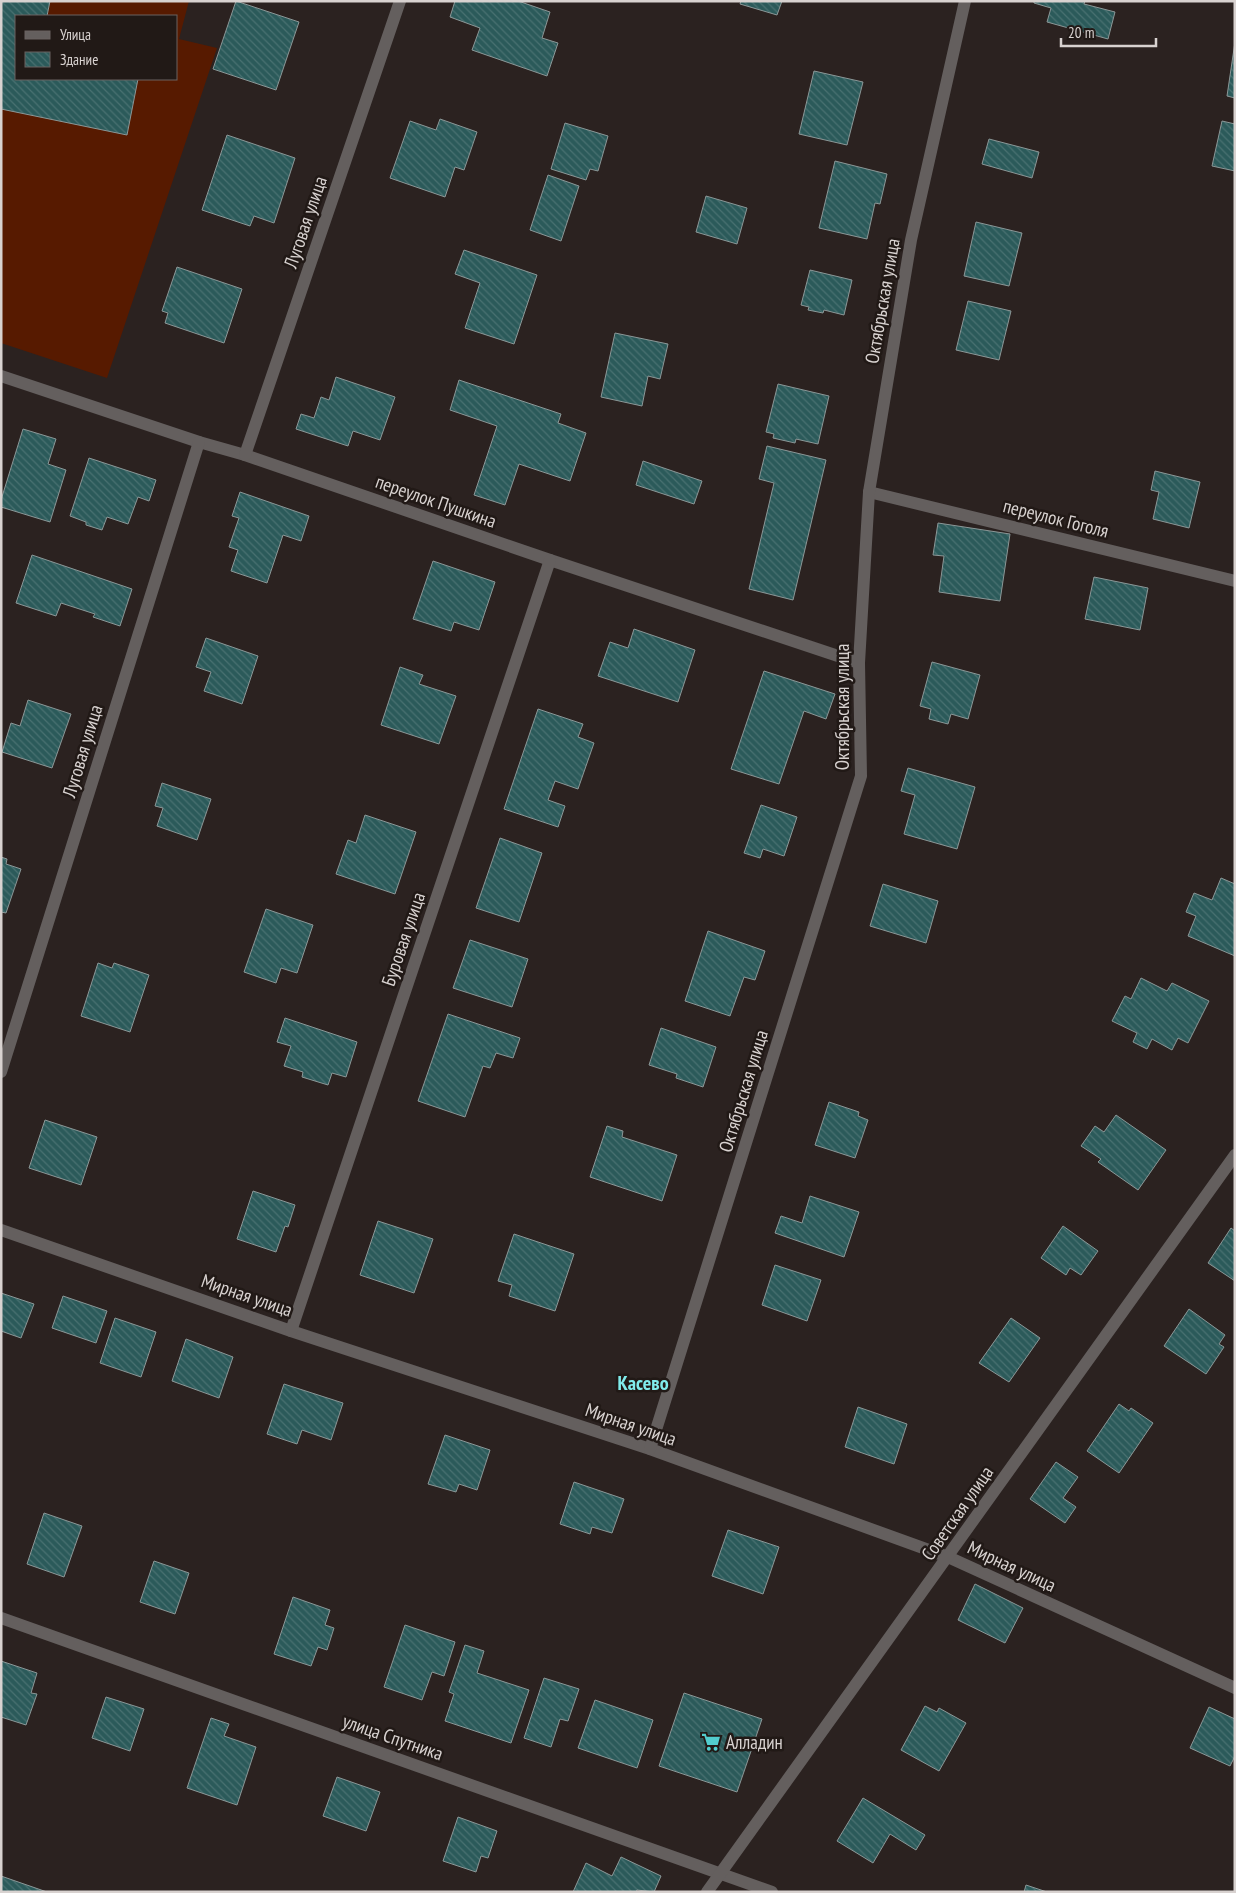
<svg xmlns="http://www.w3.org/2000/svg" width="1236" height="1893" font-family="'PT Sans Narrow',sans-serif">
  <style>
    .grass { fill: #571a00; fill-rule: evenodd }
    .building { fill: url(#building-back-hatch); stroke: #8b9797 }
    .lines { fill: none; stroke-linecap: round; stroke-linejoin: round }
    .minor { stroke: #645f5e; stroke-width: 12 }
    .tertiary { stroke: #645f5e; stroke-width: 12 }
    .labels { text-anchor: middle; stroke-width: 5; stroke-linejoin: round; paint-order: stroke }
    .street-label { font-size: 19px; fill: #d8d2d0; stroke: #211916 }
    .poi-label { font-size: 19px; fill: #d8d2d0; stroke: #211916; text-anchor: start }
    .neighbourhood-label { font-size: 20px; font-weight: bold; fill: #80ecec; stroke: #211916 }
  </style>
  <defs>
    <pattern id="building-back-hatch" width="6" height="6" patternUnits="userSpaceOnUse" patternTransform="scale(1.25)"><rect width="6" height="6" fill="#2b5a5a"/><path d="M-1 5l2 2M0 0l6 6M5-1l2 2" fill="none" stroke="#497171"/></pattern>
  </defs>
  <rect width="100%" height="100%" fill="#2b2220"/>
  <path class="grass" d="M 1,1 L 189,1 L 179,39 L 217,48 L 107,378 L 1,343 ZM 16,16 L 176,16 L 176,79 L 16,79 Z"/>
  <g class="building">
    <polygon points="1,1 50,1 47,16 16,16 16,79 138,79 127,135 1,109"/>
    <polygon points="236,1 299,22 276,90 213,69"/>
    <polygon points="455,1 518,1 550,12 542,38 558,43 547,76 472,50 480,28 450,17"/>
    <polygon points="741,1 782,1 777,15 740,4"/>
    <polygon points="1034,1 1085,1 1084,4 1115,12 1108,39 1047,22 1051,8 1034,3"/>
    <polygon points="1235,42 1235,98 1227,96"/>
    <polygon points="814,71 863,82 847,145 799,134"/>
    <polygon points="440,119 477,132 464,170 455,167 445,197 390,178 410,121 436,130"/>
    <polygon points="1222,121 1235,124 1235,171 1212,166"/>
    <polygon points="565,123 608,136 598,171 590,169 586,180 551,169"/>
    <polygon points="227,135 295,158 274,223 254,216 250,226 202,210"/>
    <polygon points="989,139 1039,152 1032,178 982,164"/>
    <polygon points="835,161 887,174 880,204 875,203 867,239 819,228"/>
    <polygon points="548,175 579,186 561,241 530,230"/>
    <polygon points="706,196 747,208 737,244 696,232"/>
    <polygon points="976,222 1022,233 1009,286 964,276"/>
    <polygon points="464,250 537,275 514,344 465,328 480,283 455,274"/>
    <polygon points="177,267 242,289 224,343 165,323 168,313 162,311"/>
    <polygon points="810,270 852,280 844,315 824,310 823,313 808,310 809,307 801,305"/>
    <polygon points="968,301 1011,311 999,360 956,350"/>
    <polygon points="615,333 668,344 660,379 648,376 642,406 601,397"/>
    <polygon points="336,377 395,397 380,440 353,431 348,446 296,429 301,414 314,418 321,397 329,400"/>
    <polygon points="459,380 561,414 558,423 586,433 570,481 519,464 505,505 474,495 497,426 450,410"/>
    <polygon points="778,384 829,396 818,444 796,439 795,443 773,438 774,434 766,432"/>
    <polygon points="23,429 56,439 48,464 66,470 50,522 1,507 1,500"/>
    <polygon points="767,446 826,460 793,600 749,589 774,483 759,479"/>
    <polygon points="89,458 156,480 149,501 138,497 128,524 107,517 102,530 86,525 86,522 70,516"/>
    <polygon points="643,461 702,481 694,504 636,485"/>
    <polygon points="1155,471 1200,482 1189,528 1153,519 1159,492 1151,490"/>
    <polygon points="240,492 309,516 301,541 283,535 267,583 231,571 238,550 229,547 239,518 232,516"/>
    <polygon points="938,523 1010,534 1000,601 939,592 944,556 933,555"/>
    <polygon points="32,555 132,589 120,626 93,617 95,614 61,603 56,616 16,603"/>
    <polygon points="433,561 495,582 479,630 454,622 451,631 413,619"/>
    <polygon points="1094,577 1148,588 1140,630 1085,619"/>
    <polygon points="634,629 695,650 678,702 598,676 610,642 628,648"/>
    <polygon points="206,638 258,656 242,704 204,691 211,672 196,667"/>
    <polygon points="932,662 980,675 968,719 951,714 948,724 929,719 931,709 920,706"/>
    <polygon points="400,667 423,675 419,684 456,696 439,744 381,725"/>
    <polygon points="764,671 835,694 826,719 804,711 779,784 731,769"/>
    <polygon points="28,700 71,714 52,768 2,752 11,723 20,726"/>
    <polygon points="538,709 583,724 578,737 594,743 578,789 555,781 548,800 565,806 558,827 504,809"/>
    <polygon points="908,768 975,787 957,849 904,834 915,795 901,791"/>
    <polygon points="162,783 211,799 197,840 157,826 163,808 155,806"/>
    <polygon points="761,805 797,817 784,856 763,849 760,858 744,853"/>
    <polygon points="365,815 416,832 395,894 336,874 348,840 356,843"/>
    <polygon points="500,838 542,853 519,922 476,908"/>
    <polygon points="1,857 7,859 6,864 21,869 6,913 1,912"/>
    <polygon points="1221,878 1235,884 1235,956 1188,936 1196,916 1186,912 1194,893 1212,900"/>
    <polygon points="883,884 938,901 926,943 870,926"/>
    <polygon points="266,909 313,925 297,973 281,968 276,983 244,972"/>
    <polygon points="708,931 765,951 755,980 744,977 730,1016 685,1001"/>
    <polygon points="470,940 528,959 512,1007 453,988"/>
    <polygon points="98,963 112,968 114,963 149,975 130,1032 81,1016"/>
    <polygon points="1141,978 1167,991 1172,983 1209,1001 1188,1043 1178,1038 1172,1050 1152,1039 1147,1049 1133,1042 1137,1033 1112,1021 1125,996 1131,999"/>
    <polygon points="448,1014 520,1038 513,1058 496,1053 490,1068 483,1066 465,1117 418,1101"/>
    <polygon points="285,1018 357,1042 346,1077 332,1073 328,1085 302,1077 303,1072 284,1066 291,1046 277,1042"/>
    <polygon points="661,1028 716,1047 703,1087 676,1078 677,1074 649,1065"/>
    <polygon points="829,1102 859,1112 858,1116 868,1120 855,1158 815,1145"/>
    <polygon points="1116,1115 1166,1150 1138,1190 1098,1162 1101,1159 1081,1146 1095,1126 1104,1132"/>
    <polygon points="45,1120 97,1137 81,1185 29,1168"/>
    <polygon points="607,1126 623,1131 622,1137 677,1155 662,1201 590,1177"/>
    <polygon points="253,1191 295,1205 288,1227 285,1226 276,1252 237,1239"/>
    <polygon points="810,1196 859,1212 844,1257 775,1233 781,1216 802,1223"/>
    <polygon points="378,1221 433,1239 414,1293 360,1275"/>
    <polygon points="1063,1226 1098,1251 1081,1275 1070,1268 1066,1275 1041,1258"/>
    <polygon points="1231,1228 1235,1231 1235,1281 1208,1263"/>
    <polygon points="514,1234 574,1254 555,1311 509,1296 512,1285 498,1281"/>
    <polygon points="775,1265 821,1280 807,1321 762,1305"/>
    <polygon points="1,1293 34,1304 21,1338 1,1331"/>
    <polygon points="63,1296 107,1311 96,1343 52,1328"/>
    <polygon points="1189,1309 1225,1335 1219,1344 1224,1347 1206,1374 1164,1346"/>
    <polygon points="115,1318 156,1332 141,1377 100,1363"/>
    <polygon points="1011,1318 1040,1338 1009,1382 979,1363"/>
    <polygon points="186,1339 233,1357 219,1398 172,1381"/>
    <polygon points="284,1384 343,1403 331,1440 302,1430 297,1444 267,1434"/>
    <polygon points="1119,1404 1129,1411 1131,1408 1153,1423 1119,1473 1087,1451"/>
    <polygon points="858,1407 907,1424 894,1464 845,1447"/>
    <polygon points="445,1435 490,1450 477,1490 459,1484 456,1492 428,1484"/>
    <polygon points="1056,1462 1078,1477 1063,1498 1076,1507 1065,1523 1030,1499"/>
    <polygon points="574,1482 624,1499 612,1533 592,1527 590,1534 560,1524"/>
    <polygon points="44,1513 82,1526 64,1577 27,1564"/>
    <polygon points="728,1530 779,1547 763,1594 712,1576"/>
    <polygon points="154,1561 189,1573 175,1614 140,1602"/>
    <polygon points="975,1584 1023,1608 1005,1643 958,1620"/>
    <polygon points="293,1597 330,1610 325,1625 334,1628 327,1650 318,1647 311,1666 274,1654"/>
    <polygon points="405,1625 455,1642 444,1676 432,1672 422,1700 384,1687"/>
    <polygon points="465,1645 484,1651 477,1673 529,1690 511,1743 445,1721 454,1694 449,1692"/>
    <polygon points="1,1661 37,1673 31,1693 37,1694 26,1725 1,1717"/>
    <polygon points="544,1678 579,1689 568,1721 560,1719 551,1747 524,1738"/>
    <polygon points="684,1693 762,1719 737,1792 659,1766"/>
    <polygon points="106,1697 144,1709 130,1751 92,1738"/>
    <polygon points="595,1700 653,1720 637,1768 578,1748"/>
    <polygon points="925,1706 937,1712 939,1708 966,1723 939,1771 901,1750"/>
    <polygon points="1209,1707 1235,1719 1235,1756 1230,1766 1190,1748"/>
    <polygon points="211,1718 229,1724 224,1736 256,1747 237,1805 187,1788"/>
    <polygon points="337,1777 380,1792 366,1831 323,1816"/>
    <polygon points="863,1798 925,1835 916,1850 890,1834 873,1863 837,1841"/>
    <polygon points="458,1817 497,1831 488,1858 481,1856 476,1872 443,1861"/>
    <polygon points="621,1857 661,1876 654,1892 637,1890 636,1892 573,1892 586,1863 612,1876"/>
    <polygon points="1,1876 47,1892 1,1892"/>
    <polygon points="1026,1885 1047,1892 1024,1892"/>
  </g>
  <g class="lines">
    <g class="minor">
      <polyline points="1,376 199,442 245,455 550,560 859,663"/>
      <polyline points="245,455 400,1"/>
      <polyline points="869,492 1235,581"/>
      <polyline points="1,1072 199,442"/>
      <polyline points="1,1230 291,1331 650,1449 948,1557 1235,1688"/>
      <polyline points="291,1331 550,560"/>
      <polyline points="650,1449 861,776 859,663 869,492 911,240 965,1"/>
      <polyline points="1,1618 772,1892"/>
    </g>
    <polyline class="tertiary" points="707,1892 1235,1155"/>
  </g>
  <defs>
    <g id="supermarket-bare" transform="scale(1.5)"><path d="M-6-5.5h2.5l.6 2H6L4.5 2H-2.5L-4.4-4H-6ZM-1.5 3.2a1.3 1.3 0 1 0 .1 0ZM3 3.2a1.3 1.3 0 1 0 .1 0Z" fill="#52cdce" stroke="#211916" stroke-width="2.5" paint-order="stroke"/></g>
  </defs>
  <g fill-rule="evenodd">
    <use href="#supermarket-bare" x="711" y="1742"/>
  </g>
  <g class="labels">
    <g class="street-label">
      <text transform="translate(305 222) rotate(-71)" y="7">Луговая улица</text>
      <text transform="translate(882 301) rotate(-80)" y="7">Октябрьская улица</text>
      <text transform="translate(436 501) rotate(19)" y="7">переулок Пушкина</text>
      <text transform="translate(1056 518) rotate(14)" y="7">переулок Гоголя</text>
      <text transform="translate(842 707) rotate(-90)" y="7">Октябрьская улица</text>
      <text transform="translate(82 751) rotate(-73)" y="7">Луговая улица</text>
      <text transform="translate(403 939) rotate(-71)" y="7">Буровая улица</text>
      <text transform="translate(743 1091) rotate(-73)" y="7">Октябрьская улица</text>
      <text transform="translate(247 1295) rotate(19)" y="7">Мирная улица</text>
      <text transform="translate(631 1424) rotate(19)" y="7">Мирная улица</text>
      <text transform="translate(957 1513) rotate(-55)" y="7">Советская улица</text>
      <text transform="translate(1012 1566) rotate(25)" y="7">Мирная улица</text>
      <text transform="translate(393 1737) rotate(19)" y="7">улица Спутника</text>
    </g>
    <g class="poi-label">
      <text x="726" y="1749">Алладин</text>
    </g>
    <g class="neighbourhood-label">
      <text x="643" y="1390">Касево</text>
    </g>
  </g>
  <rect width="1236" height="1893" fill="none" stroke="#d8d2d0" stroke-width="5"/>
  <rect x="15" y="15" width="162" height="65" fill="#211916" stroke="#6a6360"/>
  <rect x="25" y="31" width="25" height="8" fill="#645f5e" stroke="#6a6360"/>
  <text x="60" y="40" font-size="15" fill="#d8d2d0">Улица</text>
  <rect x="25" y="52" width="25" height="15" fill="url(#building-back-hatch)" stroke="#6a6360"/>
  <text x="60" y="65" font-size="15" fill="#d8d2d0">Здание</text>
  <path d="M1061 38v8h95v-8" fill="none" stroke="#d8d2d0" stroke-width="2.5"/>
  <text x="1068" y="38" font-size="15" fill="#d8d2d0" stroke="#211916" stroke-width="4" paint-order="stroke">20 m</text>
</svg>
